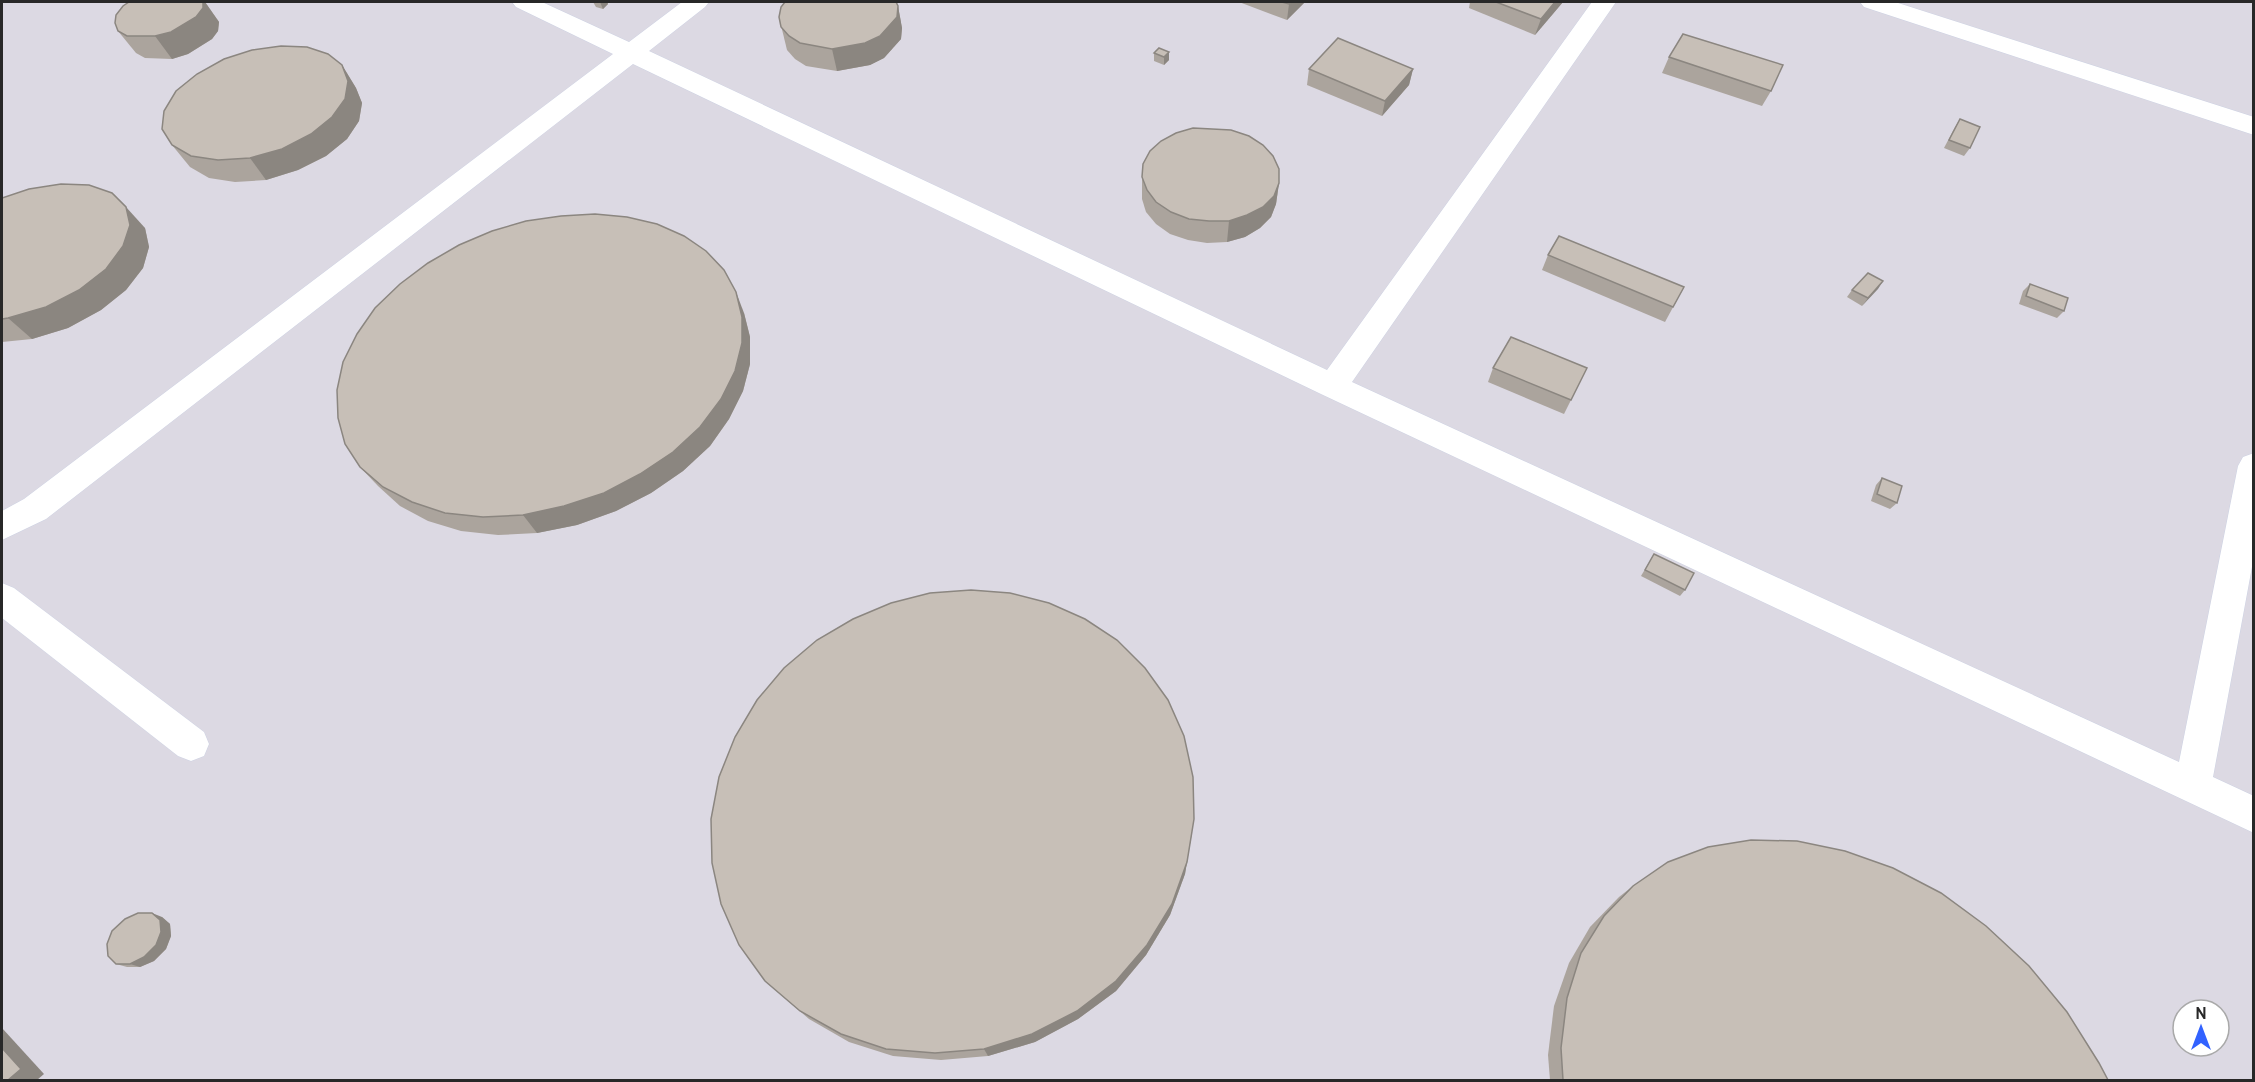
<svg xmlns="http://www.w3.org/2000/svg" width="2255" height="1082" font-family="Overpass,sans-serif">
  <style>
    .industrial { fill: #dcd9e3; fill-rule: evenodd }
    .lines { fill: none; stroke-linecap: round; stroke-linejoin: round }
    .minor-casing { stroke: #cdd2e3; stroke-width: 1 }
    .minor { fill: #fff; fill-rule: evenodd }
    .wall { fill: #aba49d }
    .shaded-wall { fill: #8b8680 }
    .building { fill: #c7bfb7; stroke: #8b8680; stroke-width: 1.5 }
  </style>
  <rect width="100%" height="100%" fill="#ece2d7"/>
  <path class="industrial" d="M 2,2 L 2253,2 L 2253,1080 L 2,1080 ZM 2183,1010 L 2219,1010 L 2219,1046 L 2183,1046 Z"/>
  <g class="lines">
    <g class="minor-casing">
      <g id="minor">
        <polygon points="512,2 542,2 629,42 682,2 709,2 705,7 649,51 1327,370 1592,2 1616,2 1352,382 2179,762 2238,466 2243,457 2254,453 2254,556 2213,777 2254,796 2254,833 1321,394 633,64 46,519 2,540 2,511 24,499 613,54 516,7"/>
        <polygon points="1860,2 1895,2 2254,117 2254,135 1864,7"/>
        <polygon points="2,583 14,588 204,732 209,744 204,756 191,761 178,756 2,618"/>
      </g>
    </g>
    <use href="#minor" class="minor"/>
  </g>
  <g class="wall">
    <polygon points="129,2 205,2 219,22 218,31 212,39 188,54 172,59 145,58 136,53 118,31"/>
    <polygon points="593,2 607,2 608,4 603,9 596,7"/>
    <polygon points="1239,2 1305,2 1287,20"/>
    <polygon points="1470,2 1563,2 1535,35 1469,8"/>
    <polygon points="898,6 902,28 901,39 884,58 870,65 837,71 806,66 795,59 787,50 779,17"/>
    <polygon points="1159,48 1169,60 1164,65 1154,61 1154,53"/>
    <polygon points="1669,57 1771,91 1762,106 1662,73"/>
    <polygon points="342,65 356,88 362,103 359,121 347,139 326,156 298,170 266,180 235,182 209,178 190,167 172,145"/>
    <polygon points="1309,69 1413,69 1409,85 1382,116 1307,85"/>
    <polygon points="1960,119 1970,148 1964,156 1944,148 1955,127"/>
    <polygon points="1142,177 1279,183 1276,204 1271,217 1260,228 1245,237 1227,242 1207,243 1188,240 1170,234 1156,224 1146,212 1142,199"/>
    <polygon points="2,198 145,228 149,247 143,268 126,290 101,310 68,328 32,339 2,342"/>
    <polygon points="1548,255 1684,287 1665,322 1542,270"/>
    <polygon points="1883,281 1862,306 1847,297 1852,290"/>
    <polygon points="2030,284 2064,311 2057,318 2019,304 2023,291"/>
    <polygon points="744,313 750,337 750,364 743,391 729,419 710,446 683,471 651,493 616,511 577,525 537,533 498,535 461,531 428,521 400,506 378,486 360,467"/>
    <polygon points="1493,368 1587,368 1564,414 1488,382"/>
    <polygon points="1882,478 1897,503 1890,509 1871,501 1876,485"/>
    <polygon points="1654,554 1685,590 1680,596 1641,576"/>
    <polygon points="1192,832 1185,874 1170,915 1146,955 1116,991 1078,1019 1035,1042 988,1056 941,1060 893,1056 849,1042 809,1019 765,981"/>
    <polygon points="1633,886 2108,1080 1550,1080 1548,1055 1554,1006 1569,963 1590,927 1619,897"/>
    <polygon points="162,917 170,924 171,936 166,949 154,961 140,967 127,967 116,964"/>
  </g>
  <g class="shaded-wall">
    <polygon points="203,2 205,2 219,22 218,31 212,39 188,54 172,59 155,36"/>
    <polygon points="600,2 607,2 608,4 603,9"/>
    <polygon points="1292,2 1305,2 1287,20 1289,4"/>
    <polygon points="1555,2 1563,2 1535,35 1541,19"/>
    <polygon points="898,6 902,28 901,39 884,58 870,65 837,71 832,49"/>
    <polygon points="1169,52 1169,60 1164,65 1164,57"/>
    <polygon points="342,65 356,88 362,103 359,121 347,139 326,156 298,170 266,180 250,158"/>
    <polygon points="1413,69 1409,85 1382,116 1385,101"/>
    <polygon points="1279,183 1276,204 1271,217 1260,228 1245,237 1227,242 1229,221"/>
    <polygon points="126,207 145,228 149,247 143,268 126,290 101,310 68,328 32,339 8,318"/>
    <polygon points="1883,281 1878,289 1862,306 1868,298"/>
    <polygon points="736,292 744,313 750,337 750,364 743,391 729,419 710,446 683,471 651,493 616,511 577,525 537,533 523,515"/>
    <polygon points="1192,832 1185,874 1170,915 1146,955 1116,991 1078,1019 1035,1042 988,1056 984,1049"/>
    <polygon points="152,913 162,917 170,924 171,936 166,949 154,961 140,967 130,964"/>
    <polygon points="2,1028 44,1074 37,1080 8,1080 2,1048"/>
  </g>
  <g class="building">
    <polygon points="129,2 203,2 203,8 196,17 171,32 155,36 127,36 118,31 115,23 116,15 123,6"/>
    <polygon points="785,2 896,2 898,6 897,17 880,36 865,43 832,49 800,43 789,36 781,27 779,17 781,7"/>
    <polygon points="1282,2 1292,2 1289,4"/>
    <polygon points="1496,2 1555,2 1541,19"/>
    <polygon points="1683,34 1783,65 1771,91 1669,57"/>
    <polygon points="1338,38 1413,69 1385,101 1309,69"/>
    <polygon points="281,46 307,47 328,54 342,65 348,81 345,99 332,117 311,134 282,149 250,158 218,160 191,156 172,145 162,129 164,111 176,91 197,74 224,59 252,50"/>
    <polygon points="1159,48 1169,52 1164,57 1154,53"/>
    <polygon points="1960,119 1980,127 1970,148 1949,140"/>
    <polygon points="1193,128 1231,130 1249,136 1263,145 1273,156 1279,169 1279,183 1274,196 1263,207 1247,215 1229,221 1209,221 1189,219 1171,212 1156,202 1147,190 1142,177 1143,164 1150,151 1161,141 1176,133"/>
    <polygon points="61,184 89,185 112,193 126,207 130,225 123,246 106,269 79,290 46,307 8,318 2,319 2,198 29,189"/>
    <polygon points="595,214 627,217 657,224 684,236 706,251 724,270 736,292 742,317 742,343 735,371 721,399 700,427 673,452 640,474 604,493 564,506 523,515 483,517 445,513 412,502 383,487 360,467 345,444 338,418 337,390 343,362 357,334 375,308 400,284 428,263 459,245 492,231 526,221 561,216"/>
    <polygon points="1559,236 1684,287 1673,307 1548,255"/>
    <polygon points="1868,273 1883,281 1868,298 1852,290"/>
    <polygon points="2030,284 2068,298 2064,311 2026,296"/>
    <polygon points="1511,337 1587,368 1571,400 1493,368"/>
    <polygon points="1882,478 1902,486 1897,503 1877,494"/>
    <polygon points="1654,554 1694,573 1685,590 1645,570"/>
    <polygon points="971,590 1010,593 1049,603 1085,619 1117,640 1145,668 1168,700 1184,736 1193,777 1194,819 1187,862 1172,904 1147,945 1116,981 1077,1011 1032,1034 984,1049 935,1053 886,1049 841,1034 800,1011 765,981 739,945 721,904 712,863 711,819 719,777 735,737 757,700 784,668 817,640 853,619 891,603 930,593"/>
    <polygon points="1751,840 1797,841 1845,851 1893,868 1941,893 1986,926 2029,966 2067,1012 2099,1063 2108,1080 1563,1080 1561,1048 1567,998 1581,953 1604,916 1633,886 1668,862 1708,847"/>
    <polygon points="138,913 152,913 160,920 161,932 156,945 144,957 130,964 116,964 108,956 107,944 112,931 125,919"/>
    <polygon points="2,1048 21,1069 8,1080 2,1080"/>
  </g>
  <rect width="2255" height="1082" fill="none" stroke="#282828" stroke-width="6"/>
  <g transform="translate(2201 1028)"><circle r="28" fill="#ffffff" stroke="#a9a9a9" stroke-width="1.5"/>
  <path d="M0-4.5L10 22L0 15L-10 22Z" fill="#3262ff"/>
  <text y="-9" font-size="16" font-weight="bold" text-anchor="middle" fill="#282828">N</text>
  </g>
</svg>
